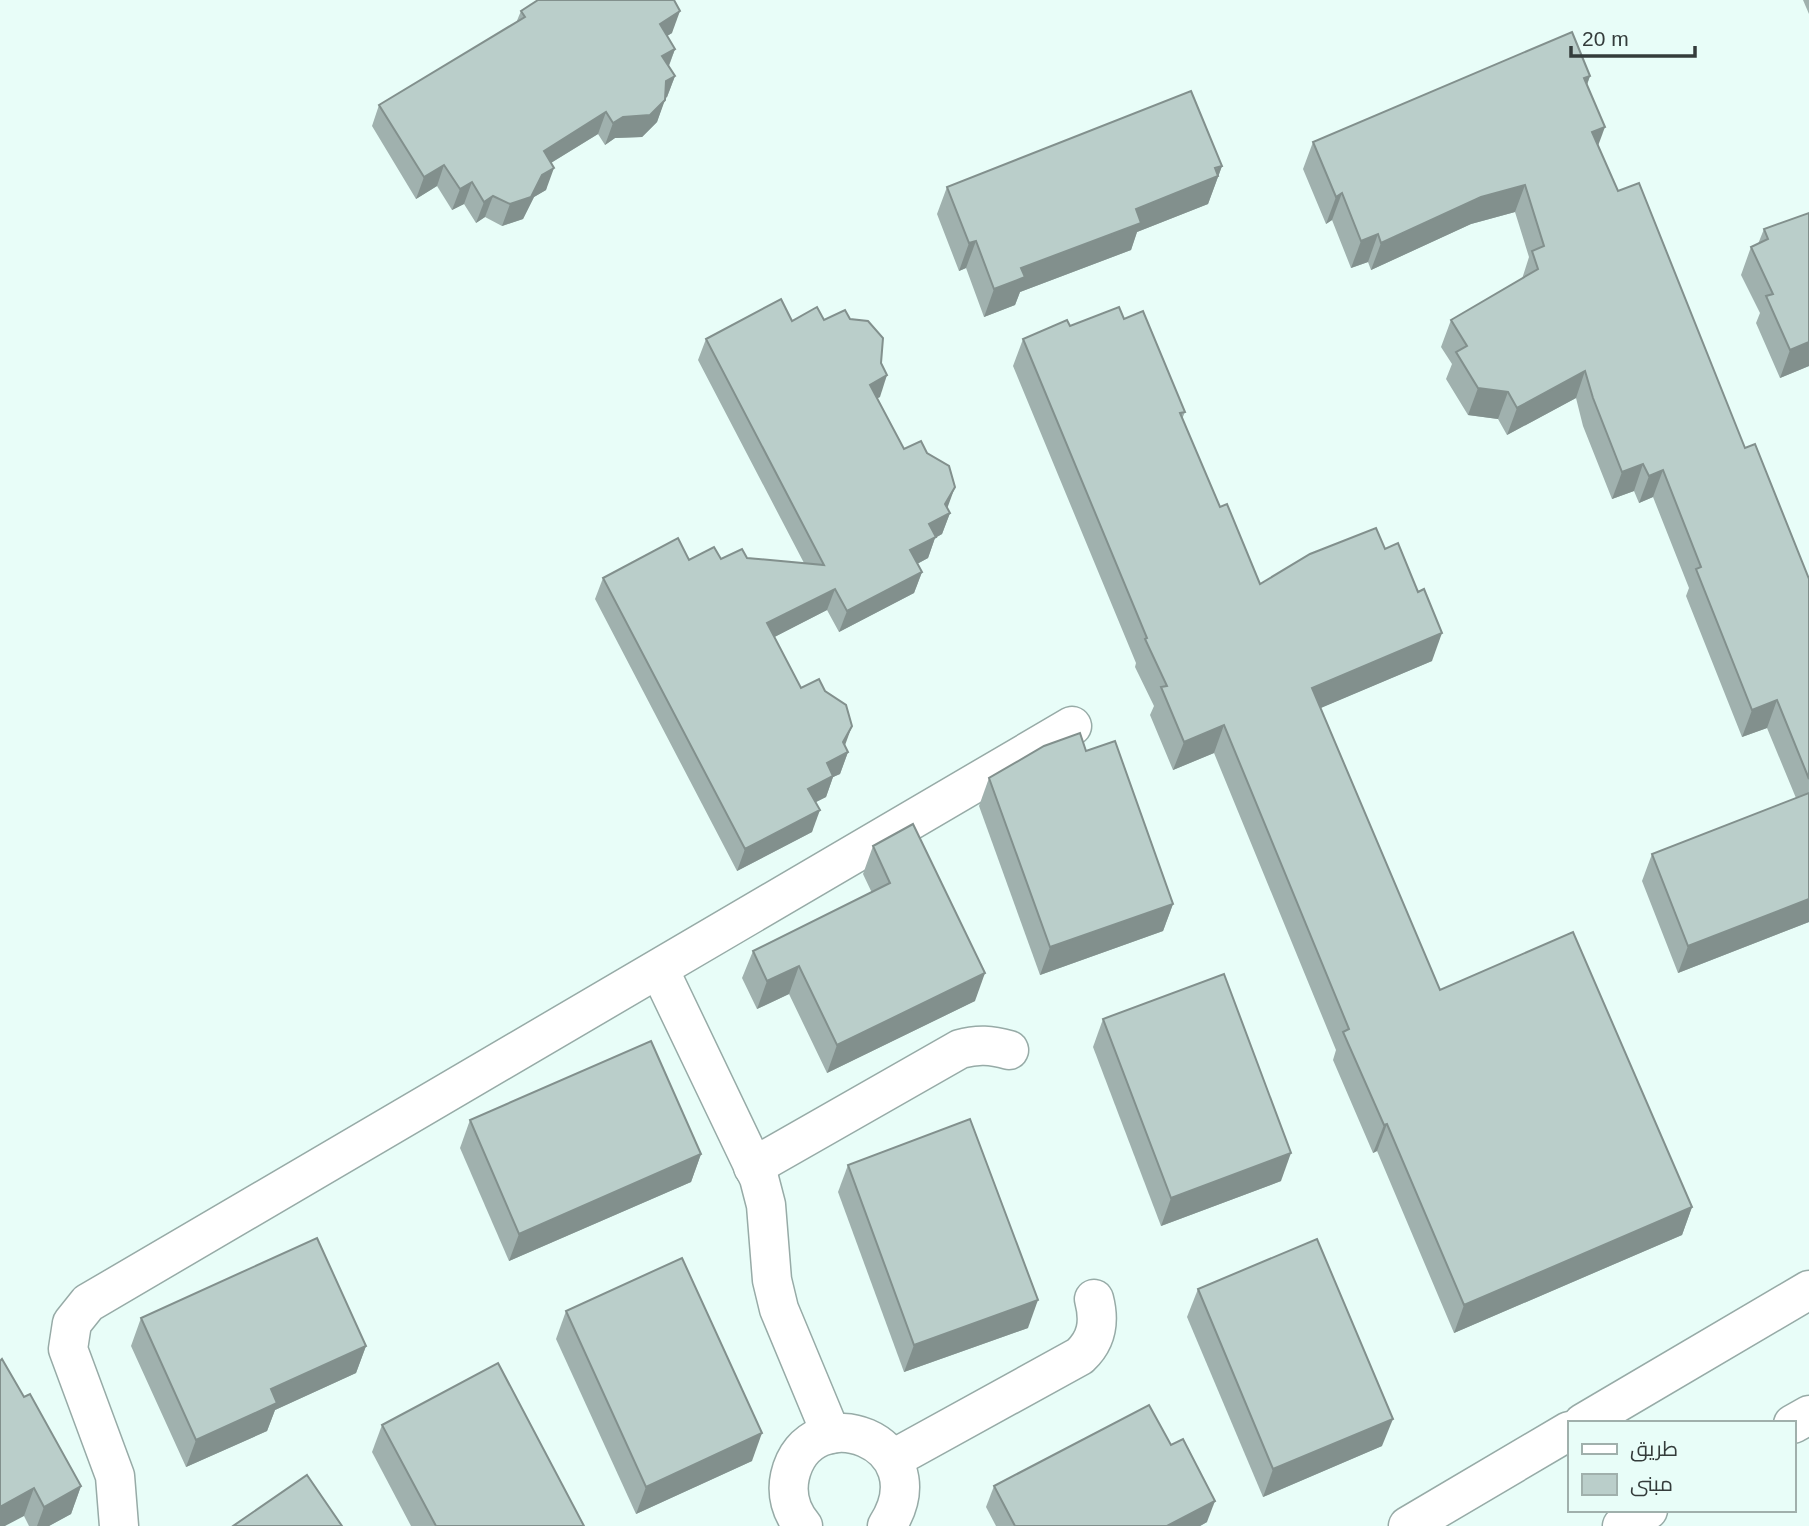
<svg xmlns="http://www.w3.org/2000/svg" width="1809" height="1526" font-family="Arial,Cairo,sans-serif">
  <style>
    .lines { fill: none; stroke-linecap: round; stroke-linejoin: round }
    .minor-casing { stroke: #97aba7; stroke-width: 41 }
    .tertiary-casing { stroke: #97aba7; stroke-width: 41 }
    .minor { stroke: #fff; stroke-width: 38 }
    .tertiary { stroke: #fff; stroke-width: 38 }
    .wall { fill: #a0b1ae }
    .shaded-wall { fill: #82908d }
    .building { fill: #baceca; stroke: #82908d; stroke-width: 2 }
  </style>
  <rect width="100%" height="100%" fill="#e8fdf8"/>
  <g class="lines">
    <g class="minor-casing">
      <g id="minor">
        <polyline points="659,969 759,1178 766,1205 772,1280 779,1309 831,1434"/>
        <path d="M 753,1167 L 960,1049 C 978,1044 991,1045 1009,1050"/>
        <path d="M 893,1459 L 1080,1356 C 1097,1340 1100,1322 1094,1299"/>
        <polyline points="119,1526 115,1476 68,1349 72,1323 88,1303 1072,726"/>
        <path d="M 803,1526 C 791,1512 786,1494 790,1476 C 809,1393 941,1441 887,1526"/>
      </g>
    </g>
    <g class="tertiary-casing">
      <g id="tertiary">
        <polyline points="1583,1423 1809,1290"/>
        <polyline points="1793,1424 1809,1415"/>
        <polyline points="1408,1526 1569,1431"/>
        <polyline points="1622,1526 1648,1510"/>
      </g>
    </g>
    <use href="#minor" class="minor"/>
    <use href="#tertiary" class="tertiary"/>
  </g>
  <g class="wall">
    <polygon points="1803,0 1809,0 1809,14"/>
    <polygon points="521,11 672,33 667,36 675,49 669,66 675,76 667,97 665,98 657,122 642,137 615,138 605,145 598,134 551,163 546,190 534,197 523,219 502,226 485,217 476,223 464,204 452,210 437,186 416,199 372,126 379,105 516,23"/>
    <polygon points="1590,76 1587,85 1598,146 1618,191 1809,579 1809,922 1678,973 1642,881 1652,854 1796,798 1767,728 1742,737 1686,596 1689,588 1653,497 1639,503 1634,491 1612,499 1583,426 1576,398 1507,435 1498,419 1468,415 1446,379 1452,364 1441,347 1451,320 1522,279 1529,257 1515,212 1471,224 1371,270 1368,262 1351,268 1332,220 1326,224 1303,169 1313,142"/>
    <polygon points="1222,166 1208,204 1137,232 1131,250 1020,292 1015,305 984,317 966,268 959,271 937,214 947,187"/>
    <polygon points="1809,213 1809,366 1780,378 1756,323 1760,313 1741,275 1751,247 1758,244 1764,229"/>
    <polygon points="1124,319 1185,412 1182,419 1220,507 1260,584 1432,661 1320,708 1440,990 1692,1207 1682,1235 1454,1333 1377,1151 1373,1153 1333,1060 1336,1050 1214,753 1173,770 1150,715 1154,706 1135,667 1136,663 1013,366 1023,339 1070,326"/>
    <polygon points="792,321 880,397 877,398 904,449 950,513 942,534 935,538 928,558 917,564 922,572 914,593 839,632 827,610 774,637 801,688 845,746 848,752 840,774 833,777 826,797 816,802 812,832 737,871 595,599 603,578 689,560 747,558 804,563 698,360 706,339"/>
    <polygon points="1086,751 1173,904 1163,931 1040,975 979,806 989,778"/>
    <polygon points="873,846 975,1001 827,1073 789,994 757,1009 742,978 753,951 872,893 863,874"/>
    <polygon points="1103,1019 1281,1181 1161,1226 1093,1047"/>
    <polygon points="470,1120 701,1154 691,1182 509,1261 460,1148"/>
    <polygon points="848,1165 1028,1328 904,1372 838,1192"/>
    <polygon points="1198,1289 1382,1446 1263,1497 1187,1317"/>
    <polygon points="566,1311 752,1461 636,1514 556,1339"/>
    <polygon points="141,1318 366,1346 356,1373 275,1410 267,1431 186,1467 131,1346"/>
    <polygon points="24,1397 81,1486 71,1514 49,1526 29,1526 24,1516"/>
    <polygon points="382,1425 584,1526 411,1526 372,1452"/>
    <polygon points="994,1486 1207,1522 1200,1526 996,1526 986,1507"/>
  </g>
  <g class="shaded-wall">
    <polygon points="680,11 672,33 652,45 660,24"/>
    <polygon points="675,49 667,70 662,56"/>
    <polygon points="675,76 667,97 658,103 666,81"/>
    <polygon points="1590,76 1580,103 1584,78"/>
    <polygon points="665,100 657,122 642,137 615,138 605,145 613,123 623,117"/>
    <polygon points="606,112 598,134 536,172 544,151"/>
    <polygon points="1605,127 1595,154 1592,132"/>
    <polygon points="444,165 437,186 416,199 424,177"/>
    <polygon points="1222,166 1208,204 1137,232 1131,250 1020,292 1015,305 984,317 994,289 1021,268 1136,209"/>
    <polygon points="554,168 546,190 534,197 523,219 502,226 510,204 542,175"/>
    <polygon points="472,182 464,204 452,210 460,189"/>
    <polygon points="1525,185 1515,212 1471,224 1371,270 1381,243 1481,197"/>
    <polygon points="1342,193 1332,220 1326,224 1336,197"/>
    <polygon points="493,196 485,217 476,223 484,202"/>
    <polygon points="1378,234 1368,262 1351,268 1361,241"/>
    <polygon points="976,241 966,268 959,271 969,243"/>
    <polygon points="1809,342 1809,366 1780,378 1790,350"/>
    <polygon points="1585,371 1576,398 1507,435 1517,408"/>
    <polygon points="887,375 880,397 862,406 870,385"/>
    <polygon points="1478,388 1508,392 1498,419 1468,415"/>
    <polygon points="1643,464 1634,491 1612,499 1622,472"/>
    <polygon points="1663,470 1653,497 1639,503 1649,476"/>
    <polygon points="955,487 947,509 950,513 942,534 935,538 928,558 902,572 910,550 929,524 945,504"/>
    <polygon points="922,572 914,593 839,632 847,611"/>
    <polygon points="835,589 827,610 759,645 767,623"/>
    <polygon points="1442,633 1432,661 1302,716 1312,688"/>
    <polygon points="1777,700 1767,728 1742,737 1752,710"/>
    <polygon points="1224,725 1214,753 1173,770 1184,742"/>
    <polygon points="852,726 844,748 848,752 840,774 833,777 826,797 800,810 808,789 843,742"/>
    <polygon points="820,810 812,832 737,871 745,849"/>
    <polygon points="1809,899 1809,922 1678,973 1688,946"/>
    <polygon points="1173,904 1163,931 1040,975 1050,947"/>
    <polygon points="799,966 789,994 757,1009 767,981"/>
    <polygon points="985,973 975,1001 827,1073 837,1045"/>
    <polygon points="1387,1124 1377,1151 1373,1153 1384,1125"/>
    <polygon points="1291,1153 1281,1181 1161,1226 1171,1198"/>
    <polygon points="701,1154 691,1182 509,1261 519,1234"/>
    <polygon points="1692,1207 1682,1235 1454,1333 1464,1305"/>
    <polygon points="1038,1300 1028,1328 904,1372 914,1345"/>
    <polygon points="366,1346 356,1373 275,1410 267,1431 186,1467 196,1440 271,1389"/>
    <polygon points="1393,1419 1382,1446 1263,1497 1273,1469"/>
    <polygon points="762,1433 752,1461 636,1514 646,1487"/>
    <polygon points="81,1486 71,1514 49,1526 37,1526 44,1507"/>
    <polygon points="34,1488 24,1516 5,1526 0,1526 0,1507"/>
    <polygon points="1215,1501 1207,1522 1200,1526 1167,1526"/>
  </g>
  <g class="building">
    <polygon points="538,0 674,0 680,11 660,24 675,49 662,56 675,76 666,81 665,100 650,115 623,117 613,123 606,112 544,151 554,168 542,175 531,197 510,204 493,196 484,202 472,182 460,189 444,165 424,177 379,105 525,17 521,11"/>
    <polygon points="1572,32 1590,76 1584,78 1605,127 1592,132 1618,191 1639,183 1745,448 1755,444 1809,579 1809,779 1777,700 1752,710 1696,569 1701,567 1663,470 1649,476 1643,464 1622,472 1593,398 1585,371 1517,408 1508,392 1478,388 1456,352 1467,346 1451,320 1538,269 1532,251 1544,246 1525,185 1481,197 1381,243 1378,234 1361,241 1342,193 1336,197 1313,142"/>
    <polygon points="1191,91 1222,166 1215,168 1218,176 1136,209 1141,223 1021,268 1025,277 994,289 976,241 969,243 947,187"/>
    <polygon points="1809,213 1809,342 1790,350 1766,296 1773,294 1751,247 1768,239 1764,229"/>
    <polygon points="781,299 792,321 817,307 824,320 845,310 850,319 868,321 883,338 881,363 887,375 870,385 904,449 921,441 927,453 949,466 955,487 945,504 950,513 929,524 936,537 910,550 922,572 847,611 835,589 767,623 801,688 819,679 825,691 846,705 852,726 843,742 848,752 827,763 833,776 808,789 820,810 745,849 603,578 678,538 689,560 714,547 721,559 742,549 747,558 824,565 706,339"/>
    <polygon points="1119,307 1124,319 1143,311 1185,412 1180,413 1220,507 1227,504 1260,584 1310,554 1376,528 1385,549 1398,543 1418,592 1424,589 1442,633 1312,688 1440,990 1573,932 1692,1207 1464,1305 1387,1124 1384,1125 1343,1032 1349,1029 1224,725 1184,742 1161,687 1167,686 1145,639 1147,638 1023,339 1067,320 1070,326"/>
    <polygon points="1080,733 1086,751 1115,741 1173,904 1050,947 989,778 1044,746"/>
    <polygon points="1809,793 1809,899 1688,946 1652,854"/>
    <polygon points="913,824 985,973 837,1045 799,966 767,981 753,951 890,883 873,846"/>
    <polygon points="1224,974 1291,1153 1171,1198 1103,1019"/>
    <polygon points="651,1041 701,1154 519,1234 470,1120"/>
    <polygon points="970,1119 1038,1300 914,1345 848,1165"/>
    <polygon points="317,1238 366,1346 271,1389 277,1403 196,1440 141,1318"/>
    <polygon points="1317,1239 1393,1419 1273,1469 1198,1289"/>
    <polygon points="682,1258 762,1433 646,1487 566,1311"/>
    <polygon points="2,1359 24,1397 30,1394 81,1486 44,1507 34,1488 0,1507 0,1361"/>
    <polygon points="498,1363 584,1526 436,1526 382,1425"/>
    <polygon points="1149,1405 1171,1445 1183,1439 1215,1501 1167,1526 1015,1526 994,1486"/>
    <polygon points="307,1475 342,1526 233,1526"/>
  </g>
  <rect x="1568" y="1421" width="228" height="91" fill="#e8fdf8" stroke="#a0b0ac" stroke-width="2"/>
  <rect x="1582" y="1444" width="35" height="10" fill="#ffffff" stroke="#a0b0ac" stroke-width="2"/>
  <text x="1630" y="1456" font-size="21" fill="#343c3b">طريق</text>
  <rect x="1582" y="1474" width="35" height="21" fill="#baceca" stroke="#a0b0ac" stroke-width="2"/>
  <text x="1630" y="1491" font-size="21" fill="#343c3b">مبنى</text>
  <path d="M1571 46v10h124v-10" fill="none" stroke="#343c3b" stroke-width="3.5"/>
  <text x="1582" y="46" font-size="21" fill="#343c3b" stroke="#e8fdf8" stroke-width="5" paint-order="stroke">20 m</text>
</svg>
